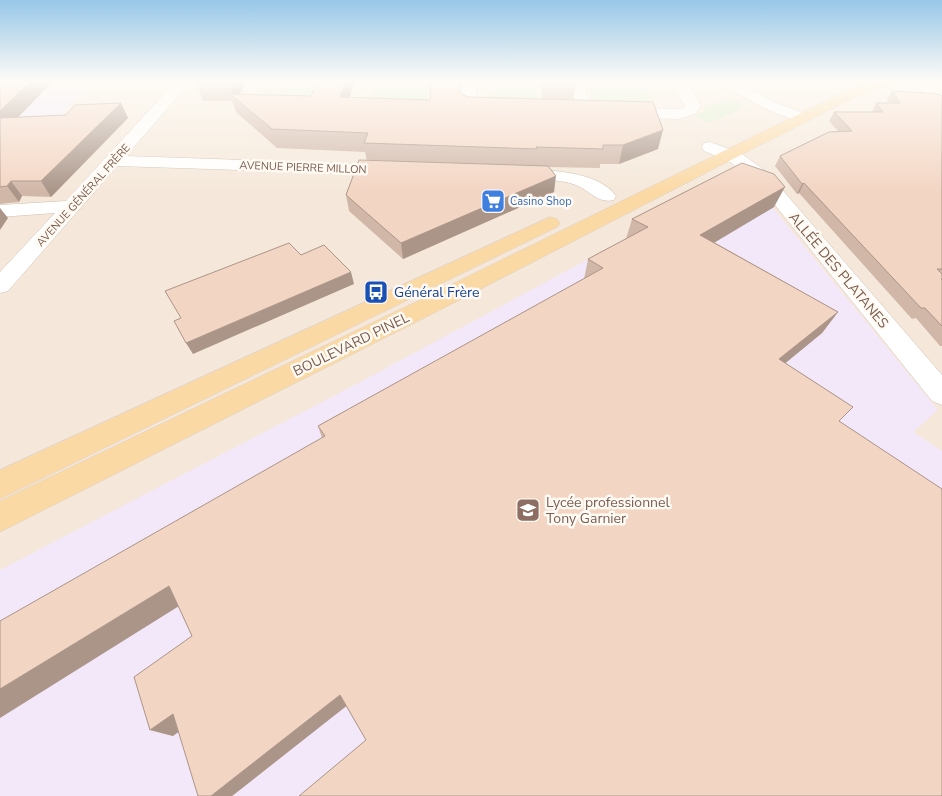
<svg xmlns="http://www.w3.org/2000/svg" width="942" height="796" font-family="'Nunito Sans',sans-serif">
  <style>
    .residential { fill: #f5e8da }
    .education { fill: #f3e8fa }
    .green { fill: #d8ecc9 }
    .lines { fill: none; stroke-linecap: round; stroke-linejoin: round }
    .minor-casing { stroke: #d1beb0; stroke-width: 1 }
    .major-casing { stroke: #dad1cd; stroke-width: 1 }
    .minor { fill: #fff; fill-rule: evenodd }
    .major { fill: #fbd9a5; fill-rule: evenodd }
    .wall { fill: #d1b7a8 }
    .shaded-wall { fill: #aa9588 }
    .building { fill: #f3d5c3; stroke: #aa9588 }
    .labels { text-anchor: middle; stroke-width: 5; stroke-linejoin: round; paint-order: stroke }
    .far-street-label { font-size: 11px; fill: #7a5c4d; stroke: #fffaf3 }
    .far-shop-label { font-size: 11px; fill: #366cbe; stroke: #fffaf3; text-anchor: start }
    .street-label { font-size: 14px; fill: #7a5c4d; stroke: #fffaf3 }
    .transit-label { font-size: 14px; fill: #164399; stroke: #fffaf3; text-anchor: start }
    .education-label { font-size: 14px; fill: #785e54; stroke: #fffaf3; text-anchor: start }
  </style>
  <rect width="100%" height="100%" fill="#fdf6ec"/>
  <rect class="residential" x="0" y="80" width="942" height="716"/>
  <g class="education">
    <polygon points="0,80 91,80 59,118 0,122"/>
    <polygon points="755,186 938,410 913,432 942,451 942,796 0,796 0,570 353,386 626,239"/>
  </g>
  <g class="green">
    <polygon points="375,80 430,80 427,105 370,106"/>
    <polygon points="586,80 640,80 654,104 596,105"/>
    <polygon points="534,85 536,98 483,99 503,86"/>
    <polygon points="321,86 314,106 256,106 266,87"/>
    <polygon points="734,99 744,105 736,112 709,123 695,116 705,111 703,107"/>
  </g>
  <g class="lines">
    <g class="minor-casing">
      <g id="minor">
        <polygon points="177,80 192,80 126,156 392,165 398,166 401,170 398,174 392,175 117,166 8,291 0,293 0,272 55,213 0,217 0,205 66,201"/>
        <polygon points="462,80 476,80 476,104 499,106 502,109 499,112 464,111 461,108"/>
        <polygon points="568,80 582,80 592,107 679,109 684,108 685,105 670,80 684,80 701,105 695,114 679,119 586,116 581,114 578,111"/>
        <polygon points="714,80 732,80 774,102 808,115 810,118 808,121 796,121 764,108"/>
        <polygon points="911,80 927,80 942,94 942,106 937,105"/>
        <polygon points="710,142 742,154 767,172 942,375 942,405 932,401 755,180 730,162 704,151 702,147 704,143"/>
        <path d="M 517,169 C 545,170 598,170 616,196 L 614,200 C 599,204 591,192 578,186 C 557,176 532,183 511,178 L 508,174 L 511,170 Z"/>
      </g>
    </g>
    <g class="major-casing">
      <g id="major">
        <polygon points="876,80 897,80 895,83 854,98 733,159 434,313 0,532 0,501 418,301 844,92"/>
        <polygon points="550,217 557,219 560,223 557,227 0,499 0,470"/>
      </g>
    </g>
    <use href="#minor" class="minor"/>
    <use href="#major" class="major"/>
  </g>
  <g class="wall">
    <polygon points="0,80 54,80 18,117 66,115 121,103 128,118 51,197 22,196 19,202 0,204"/>
    <polygon points="195,80 248,80 240,94 430,100 431,80 460,80 459,91 463,95 469,97 543,99 539,80 576,80 573,100 658,149 619,164 600,164 600,168 548,167 554,192 403,259 349,211 346,195 367,161 365,152 277,148 236,112 232,101 203,101"/>
    <polygon points="892,91 942,96 942,346 940,346 916,318 912,319 799,193 797,194 775,166 780,156 839,132 829,121 834,112 872,112 876,103 889,103 887,100"/>
    <polygon points="774,207 714,242 838,312 822,333 785,363 853,407 839,421 366,740 346,706 232,796 178,732 173,736 150,730 192,636 178,606 322,438 318,426 584,279 588,259 626,239 632,219"/>
  </g>
  <g class="shaded-wall">
    <polygon points="32,80 54,80 3,133 0,130 0,111"/>
    <polygon points="229,80 248,80 236,99 234,98"/>
    <polygon points="346,80 355,80 344,115 340,97"/>
    <polygon points="121,103 128,118 51,197 41,181"/>
    <polygon points="663,130 658,149 619,164 623,145"/>
    <polygon points="556,176 554,192 403,259 401,243"/>
    <polygon points="11,181 22,196 19,202 7,186"/>
    <polygon points="804,183 799,193 797,194 802,184"/>
    <polygon points="785,187 774,207 692,256 700,235"/>
    <polygon points="0,208 8,218 0,230"/>
    <polygon points="351,272 354,284 193,354 186,343"/>
    <polygon points="838,312 822,333 765,380 779,359"/>
    <polygon points="169,586 187,601 0,718 0,689"/>
    <polygon points="340,695 349,704 232,796 211,796"/>
    <polygon points="173,714 193,721 173,736 150,730"/>
  </g>
  <g class="building">
    <polygon points="0,80 32,80 0,111"/>
    <polygon points="318,80 346,80 340,97 430,100 431,80 459,80 459,90 463,95 469,97 653,102 663,130 623,145 603,145 603,149 536,147 537,149 364,143 368,133 272,129 230,94 311,96"/>
    <polygon points="892,91 938,94 942,96 942,269 937,269 942,274 942,279 941,279 942,280 942,326 925,308 921,308 804,183 802,184 780,156 829,132 852,131 834,112 883,112 876,103 900,103"/>
    <polygon points="121,103 41,181 11,181 7,186 0,187 0,118 66,115 75,105"/>
    <polygon points="359,160 548,166 556,176 401,243 346,195"/>
    <polygon points="742,163 774,174 785,187 700,235 838,312 779,359 853,407 839,421 942,489 942,796 299,796 366,740 340,695 211,796 198,796 173,714 150,730 134,677 192,636 169,586 0,689 0,621 325,436 318,426 603,268 588,259 648,227 632,219"/>
    <polygon points="289,243 301,255 324,245 351,272 186,343 174,321 181,318 165,291"/>
  </g>
  <linearGradient id="sky" x2="0" y2="1"><stop stop-color="#97c7e8"/><stop offset="0.42" stop-color="#fefbf6"/><stop offset="1" stop-color="#fefbf6" stop-opacity="0"/></linearGradient>
  <rect width="942" height="192" fill="url(#sky)"/>
  <defs>
    <g id="supermarket-square" transform="scale(1.25)"><rect x="-9" y="-9" width="18" height="18" rx="4" fill="#3f7fe0" stroke="#fffaf3"/><path d="M-6-5.5h2.5l.6 2H6L4.5 2H-2.5L-4.4-4H-6ZM-1.5 3.2a1.3 1.3 0 1 0 .1 0ZM3 3.2a1.3 1.3 0 1 0 .1 0Z" fill="#fff"/></g>
    <g id="bus-square" transform="scale(1.25)"><rect x="-9" y="-9" width="18" height="18" rx="4" fill="#1a4fb4" stroke="#fffaf3"/><path d="M-5-6H5V4H4V6H2V4H-2V6H-4V4H-5ZM-3.5-4V0h7V-4ZM-3.5 1.2v1.5H-2V1.2ZM2 1.2v1.5H3.5V1.2Z" fill="#fff"/></g>
    <g id="school-square" transform="scale(1.25)"><rect x="-9" y="-9" width="18" height="18" rx="4" fill="#8d6e63" stroke="#fffaf3"/><path d="M0-5L7-2L0 1L-7-2ZM-4 1L0 2.5L4 1V4Q0 6-4 4Z" fill="#fff"/></g>
  </defs>
  <g fill-rule="evenodd">
    <use href="#supermarket-square" x="493" y="201"/>
    <use href="#bus-square" x="376" y="292"/>
    <use href="#school-square" x="528" y="510"/>
  </g>
  <g class="labels">
    <g class="far-street-label">
      <text transform="translate(303 167) rotate(2)" y="4">AVENUE PIERRE MILLON</text>
      <text transform="translate(83 195) rotate(-48)" y="4">AVENUE GÉNÉRAL FRÈRE</text>
    </g>
    <g class="far-shop-label">
      <text x="510" y="205">Casino Shop</text>
    </g>
    <g class="street-label">
      <text transform="translate(839 270) rotate(50)" y="5">ALLÉE DES PLATANES</text>
      <text transform="translate(351 344) rotate(-26)" y="5">BOULEVARD PINEL</text>
    </g>
    <g class="transit-label">
      <text x="394" y="297">Général Frère</text>
    </g>
    <g class="education-label">
      <text x="546" y="507">Lycée professionnel<tspan x="546" dy="16">Tony Garnier</tspan></text>
    </g>
  </g>
</svg>
